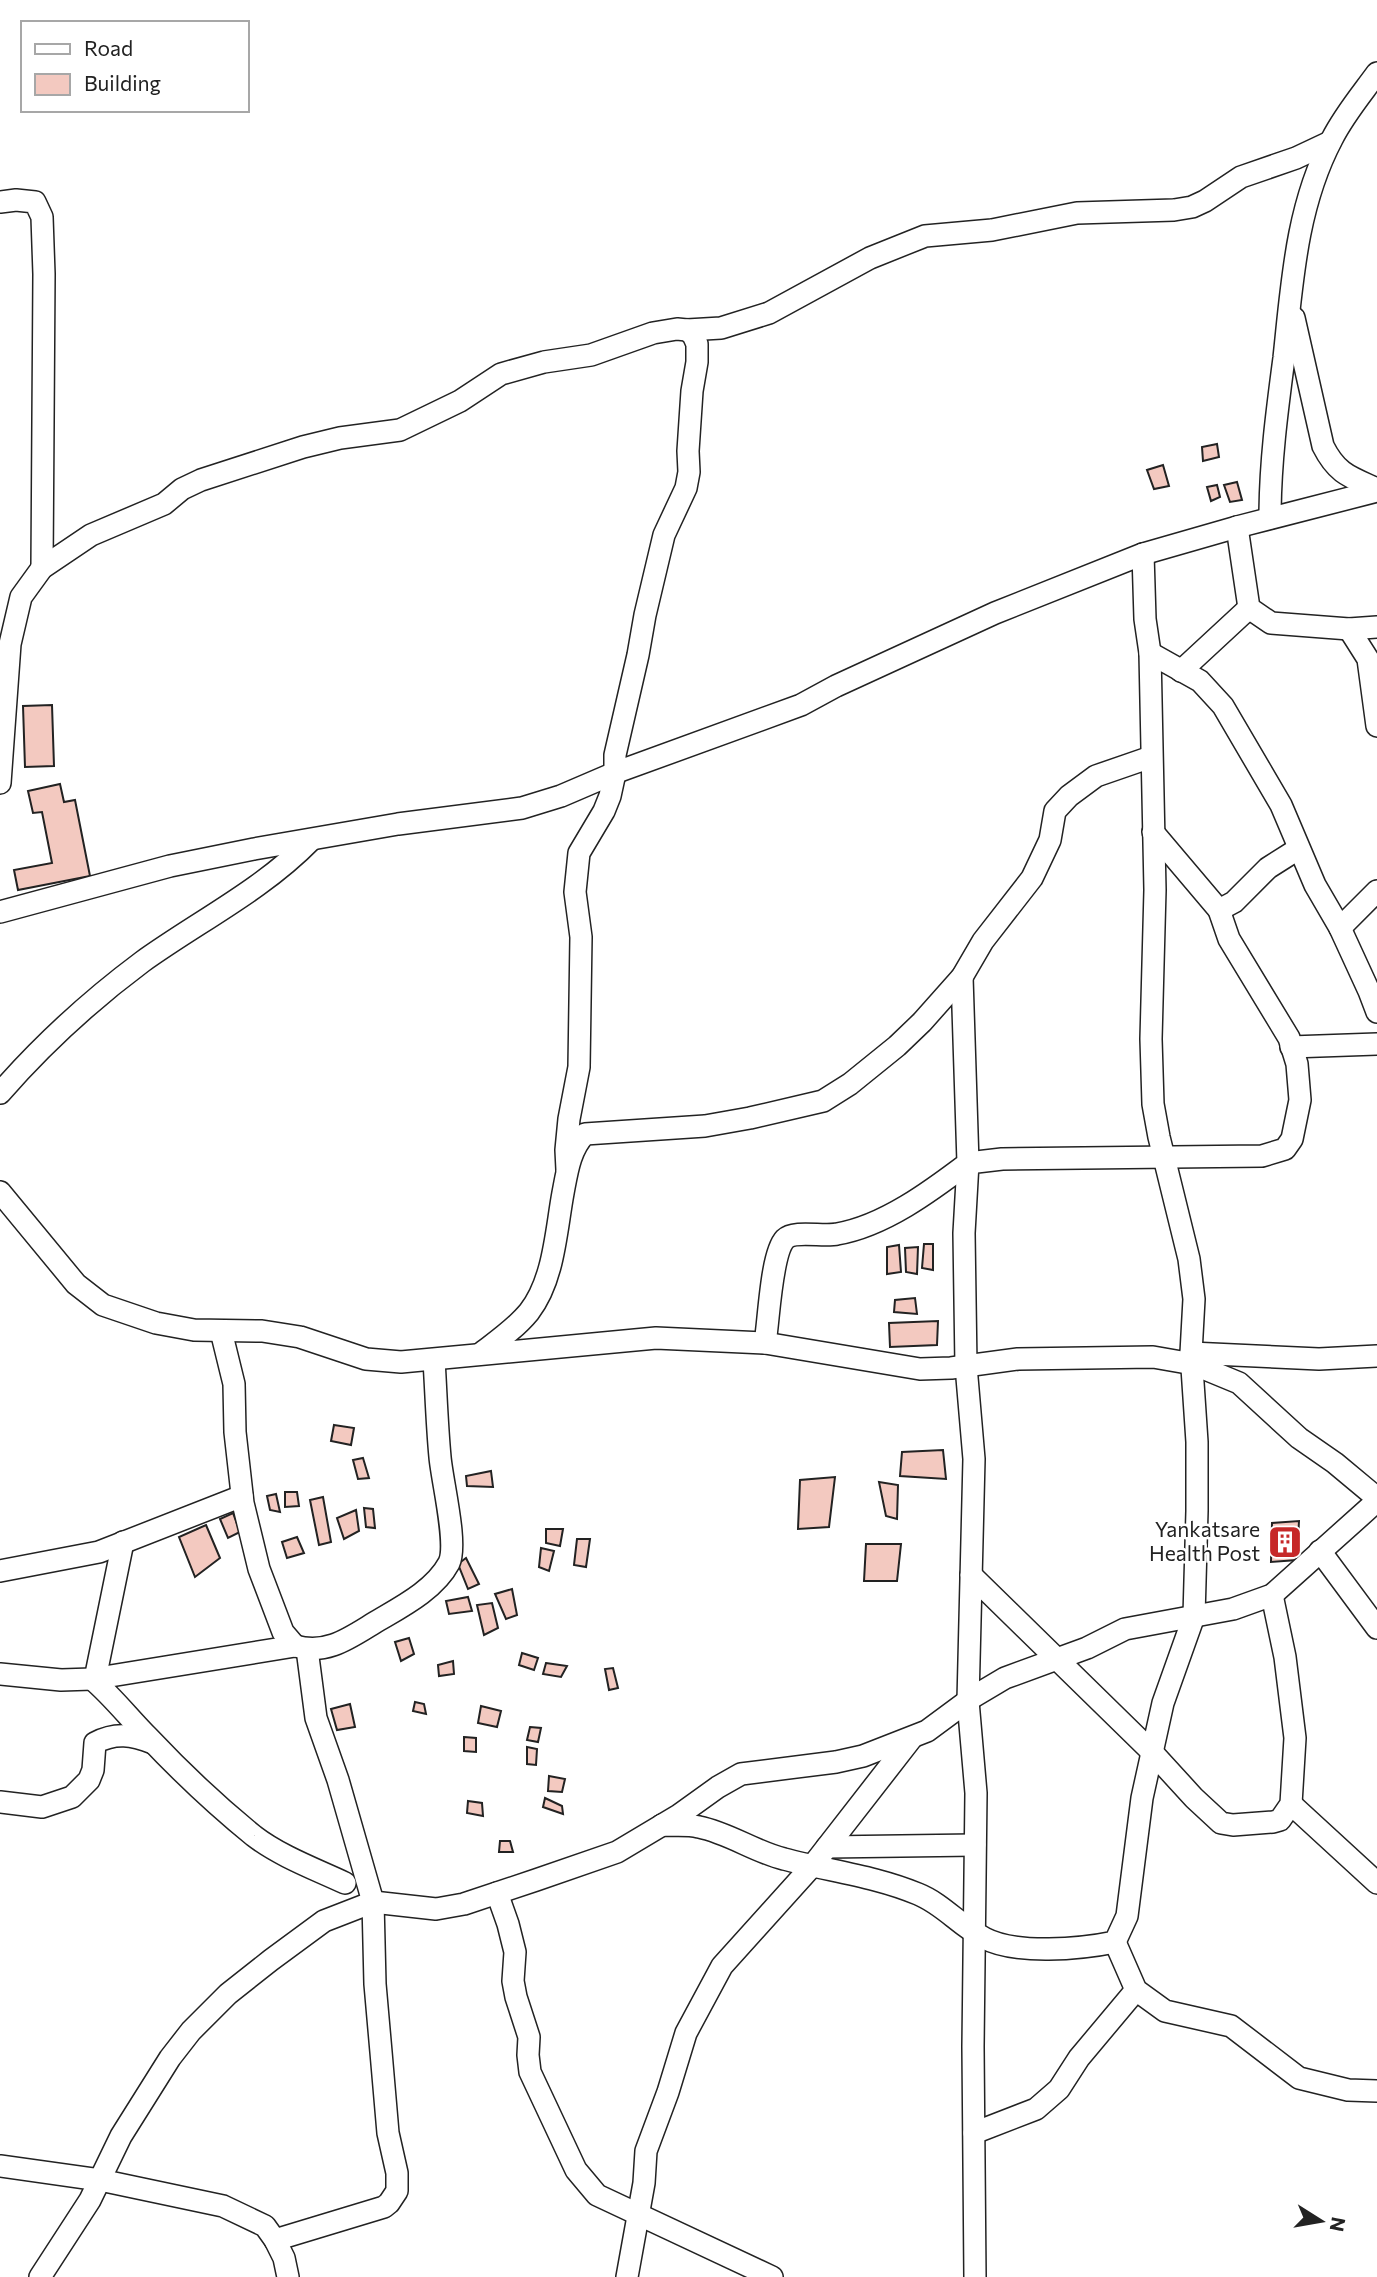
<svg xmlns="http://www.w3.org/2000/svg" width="1377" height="2277" font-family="Commissioner,sans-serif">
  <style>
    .building { fill: #f3c9c0; stroke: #222; stroke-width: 2 }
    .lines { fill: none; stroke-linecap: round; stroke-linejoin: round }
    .minor-casing { stroke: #222; stroke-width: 24 }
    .minor { stroke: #fff; stroke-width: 21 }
    .labels { text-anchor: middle; stroke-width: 5; stroke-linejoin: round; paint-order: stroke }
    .poi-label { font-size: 21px; fill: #222; stroke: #fff; text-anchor: end }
  </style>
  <rect width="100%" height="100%" fill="#fff"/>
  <g class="building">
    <polygon points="1217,444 1219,457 1203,461 1202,447"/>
    <polygon points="1163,465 1169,486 1154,489 1147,470"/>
    <polygon points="1237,482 1242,500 1230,502 1224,485"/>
    <polygon points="1217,485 1220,497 1211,501 1207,487"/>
    <polygon points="52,705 54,766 25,767 23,706"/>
    <polygon points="60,784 64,802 75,800 90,876 18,890 14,870 52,863 42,812 33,813 28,791"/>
    <polygon points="924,1244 933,1244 933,1270 922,1268"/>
    <polygon points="899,1245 901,1272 887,1274 887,1247"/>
    <polygon points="918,1247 917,1274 906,1272 905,1248"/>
    <polygon points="915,1298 917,1314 894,1312 895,1300"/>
    <polygon points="938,1321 937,1345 890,1347 889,1323"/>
    <polygon points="334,1425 354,1428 351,1445 331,1441"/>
    <polygon points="943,1450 946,1479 900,1476 902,1452"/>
    <polygon points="363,1458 369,1478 358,1479 353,1460"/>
    <polygon points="491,1471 493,1487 467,1486 466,1476"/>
    <polygon points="835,1477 829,1527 798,1529 800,1480"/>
    <polygon points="879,1482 898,1485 897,1519 886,1516"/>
    <polygon points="285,1492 297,1492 299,1506 285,1507"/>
    <polygon points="276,1494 280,1512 270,1510 267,1496"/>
    <polygon points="323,1497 331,1542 319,1545 310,1500"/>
    <polygon points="364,1508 373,1509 375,1528 366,1527"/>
    <polygon points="356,1510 359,1531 344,1539 337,1518"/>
    <polygon points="233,1513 240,1532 228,1538 220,1519"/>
    <polygon points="1299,1521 1297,1560 1271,1562 1272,1523"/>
    <polygon points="206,1525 220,1558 195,1577 179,1537"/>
    <polygon points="546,1529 563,1529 560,1546 546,1543"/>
    <polygon points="297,1537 304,1553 287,1558 282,1542"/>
    <polygon points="577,1539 590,1539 586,1567 574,1565"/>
    <polygon points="866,1544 901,1544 897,1581 864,1581"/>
    <polygon points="541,1548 554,1551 549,1571 539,1567"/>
    <polygon points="466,1558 479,1584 468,1589 458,1564"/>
    <polygon points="512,1589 517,1615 506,1619 495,1594"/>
    <polygon points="468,1597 472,1611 449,1614 446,1601"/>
    <polygon points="492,1603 498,1628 484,1635 477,1605"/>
    <polygon points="409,1638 414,1654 401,1661 395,1642"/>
    <polygon points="522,1653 538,1658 534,1670 519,1665"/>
    <polygon points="453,1661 454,1674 439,1676 438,1665"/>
    <polygon points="546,1663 567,1666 561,1677 543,1674"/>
    <polygon points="613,1668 618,1688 609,1690 605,1669"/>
    <polygon points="415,1702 424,1704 426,1714 413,1711"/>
    <polygon points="350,1704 355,1727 337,1730 331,1709"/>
    <polygon points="481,1706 501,1711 497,1727 478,1723"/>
    <polygon points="530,1727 541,1728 538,1742 527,1740"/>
    <polygon points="464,1737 476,1738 476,1752 464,1751"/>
    <polygon points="527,1747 537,1749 536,1765 527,1764"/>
    <polygon points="549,1776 565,1779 562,1792 548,1791"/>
    <polygon points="545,1798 562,1806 563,1814 543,1807"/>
    <polygon points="468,1801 482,1803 483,1816 467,1813"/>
    <polygon points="500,1841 510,1841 513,1852 499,1852"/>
  </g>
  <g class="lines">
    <g class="minor-casing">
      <g id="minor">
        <polyline points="0,202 16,200 35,202 42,217 44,274 42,568"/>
        <path d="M 1294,318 L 1323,446 C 1337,474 1350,477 1377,489"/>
        <polyline points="687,330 721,328 769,313 870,258 925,236 992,230 1077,213 1174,210 1192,207 1205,201 1241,177 1296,158 1330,142"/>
        <path d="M 1270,518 C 1270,464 1277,411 1284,358 C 1292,284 1296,207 1332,139 C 1344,115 1361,95 1377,73"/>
        <polyline points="1237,527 1249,608 1271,623 1349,629 1377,627"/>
        <polyline points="1349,629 1368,659 1377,726"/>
        <polyline points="1150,653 1200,681 1223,706 1281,805 1315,885 1340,928 1369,991 1377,1012"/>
        <polyline points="1181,671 1249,608"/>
        <polyline points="0,783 10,644 21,597 42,568 91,535 164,504 182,489 201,480 303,447 340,438 400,430 460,401 501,374 544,362 591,355 653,333 677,329 687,330 693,335 697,344 697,362 692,391 688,451 689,472 686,488 664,535 645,615 638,655 615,755 615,773 610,796 604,811 579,853 575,892 581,937 579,1067 569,1119 566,1150 567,1170"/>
        <polyline points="1219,910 1234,902 1268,868 1298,849"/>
        <polyline points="0,912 170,866 254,849 398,824 522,808 561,796 617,772 801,705 836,686 995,613 1143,554 1237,527 1377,491"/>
        <polyline points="1340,928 1377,891"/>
        <polyline points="1291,1047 1377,1044"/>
        <path d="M 0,1093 C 42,1045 91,1000 142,962 C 199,921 261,891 311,840"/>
        <polyline points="0,1192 76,1284 103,1305 156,1323 194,1330 262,1331 300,1337 366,1359 401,1362 656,1338 765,1343 920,1369 951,1368 1018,1359 1153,1357 1193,1364 1239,1383 1299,1438 1335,1463 1377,1498"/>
        <polyline points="221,1331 234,1384 235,1432 243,1503 259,1569 283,1632 295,1646"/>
        <path d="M 765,1343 C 769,1320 771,1254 785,1239 C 794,1230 824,1237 837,1234 C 884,1226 931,1191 968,1163 L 962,977"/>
        <polyline points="1191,1353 1319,1359 1377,1356"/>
        <path d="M 480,1354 C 497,1341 515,1329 529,1312 C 554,1280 556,1231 563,1193 C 567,1172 570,1149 585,1134 L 705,1126 L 750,1118 L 823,1101 L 850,1084 L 897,1046 L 922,1022 L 962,977 L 983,941 L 1032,878 L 1050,840 L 1055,811 L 1069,796 L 1096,776 L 1151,757"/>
        <polyline points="1320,1551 1377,1628"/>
        <polyline points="0,1571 99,1552 242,1496"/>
        <polyline points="971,1575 1152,1752 1194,1798 1221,1823 1233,1825 1273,1822 1280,1820 1291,1804 1295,1738 1285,1657 1272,1595"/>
        <path d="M 0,1674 L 61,1680 L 92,1679 L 295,1646 C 326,1655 348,1639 374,1623 C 399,1608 434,1591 449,1563 C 458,1544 442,1481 440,1457 C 437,1425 436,1392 434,1360"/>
        <path d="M 92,1679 C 113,1697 129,1718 148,1737 C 181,1772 217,1806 254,1836 C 280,1856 315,1869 345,1883"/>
        <polyline points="95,1679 123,1542"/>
        <path d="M 0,1802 L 42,1807 L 72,1797 L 89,1780 L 93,1770 L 95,1743 C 116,1732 132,1735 153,1743"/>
        <polyline points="1291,1804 1377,1883"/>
        <path d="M 662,1825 C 674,1826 687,1824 699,1827 C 729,1833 755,1852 784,1859 C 829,1871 875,1876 918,1894 C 943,1904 960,1926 984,1938 C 1016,1955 1081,1949 1115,1942 L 1127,1916 L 1142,1798 L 1163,1703 L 1194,1616 L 1197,1511 L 1197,1442 L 1191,1353 L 1194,1299 L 1189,1259 L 1159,1137 L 1153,1104 L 1151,1039 L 1155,890 L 1150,653 L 1145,619 L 1143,554"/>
        <polyline points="827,1847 975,1845"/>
        <polyline points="497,1893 508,1924 515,1952 513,1981 516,1997 529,2037 528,2055 530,2072 576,2170 597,2195 772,2277"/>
        <polyline points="1115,1942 1136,1990 1165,2011 1231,2026 1299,2078 1348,2090 1377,2091"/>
        <polyline points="974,2133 1036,2109 1059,2089 1079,2058 1136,1990"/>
        <polyline points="0,2166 100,2180 223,2206 265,2226 275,2240 284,2258 288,2277"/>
        <polyline points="275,2240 384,2207 389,2203 397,2191 397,2173 388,2133 381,2052 375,1984 373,1902 338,1780 316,1718 307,1649"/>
        <polyline points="40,2277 90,2200 121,2136 170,2058 191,2031 228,1994 271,1960 324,1921 373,1902 436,1909 464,1904 536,1880 617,1852 679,1815 718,1787 741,1774 836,1762 863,1756 927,1731 973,1697 1005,1678 1087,1648 1125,1629 1233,1609 1272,1595 1377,1501"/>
        <polyline points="627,2277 644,2183 646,2151 668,2092 686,2033 722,1966 813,1865 911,1739"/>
        <polyline points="975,2277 973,2047 976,1793 968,1701 974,1459 966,1366 964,1233 968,1163 1002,1159 1262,1156 1285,1149 1292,1139 1300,1100 1297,1064 1289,1038 1229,939 1219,910 1153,832"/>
      </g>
    </g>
    <use href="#minor" class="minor"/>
  </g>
  <defs>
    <g id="building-square" transform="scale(1.75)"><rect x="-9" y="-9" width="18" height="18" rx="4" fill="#c62828" stroke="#fff"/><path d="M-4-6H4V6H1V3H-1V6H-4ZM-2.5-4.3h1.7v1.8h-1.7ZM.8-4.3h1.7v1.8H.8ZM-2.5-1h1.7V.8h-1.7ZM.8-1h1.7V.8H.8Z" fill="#fff"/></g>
  </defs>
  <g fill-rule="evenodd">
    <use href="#building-square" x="1285" y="1542"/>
  </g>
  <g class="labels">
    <g class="poi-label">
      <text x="1260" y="1537">Yankatsare<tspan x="1260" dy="24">Health Post</tspan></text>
    </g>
  </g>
  <rect x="21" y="21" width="228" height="91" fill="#ffffff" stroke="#a7a7a7" stroke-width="2"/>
  <rect x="35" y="44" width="35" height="10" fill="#ffffff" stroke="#a7a7a7" stroke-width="2"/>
  <text x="84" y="56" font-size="21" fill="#222222">Road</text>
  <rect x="35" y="74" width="35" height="21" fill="#f3c9c0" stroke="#a7a7a7" stroke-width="2"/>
  <text x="84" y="91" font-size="21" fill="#222222">Building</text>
  <g transform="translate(1321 2221) rotate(101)" stroke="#ffffff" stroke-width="5" paint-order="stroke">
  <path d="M0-5L12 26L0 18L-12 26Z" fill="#222222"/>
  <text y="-10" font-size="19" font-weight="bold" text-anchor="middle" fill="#222222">N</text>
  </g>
</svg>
